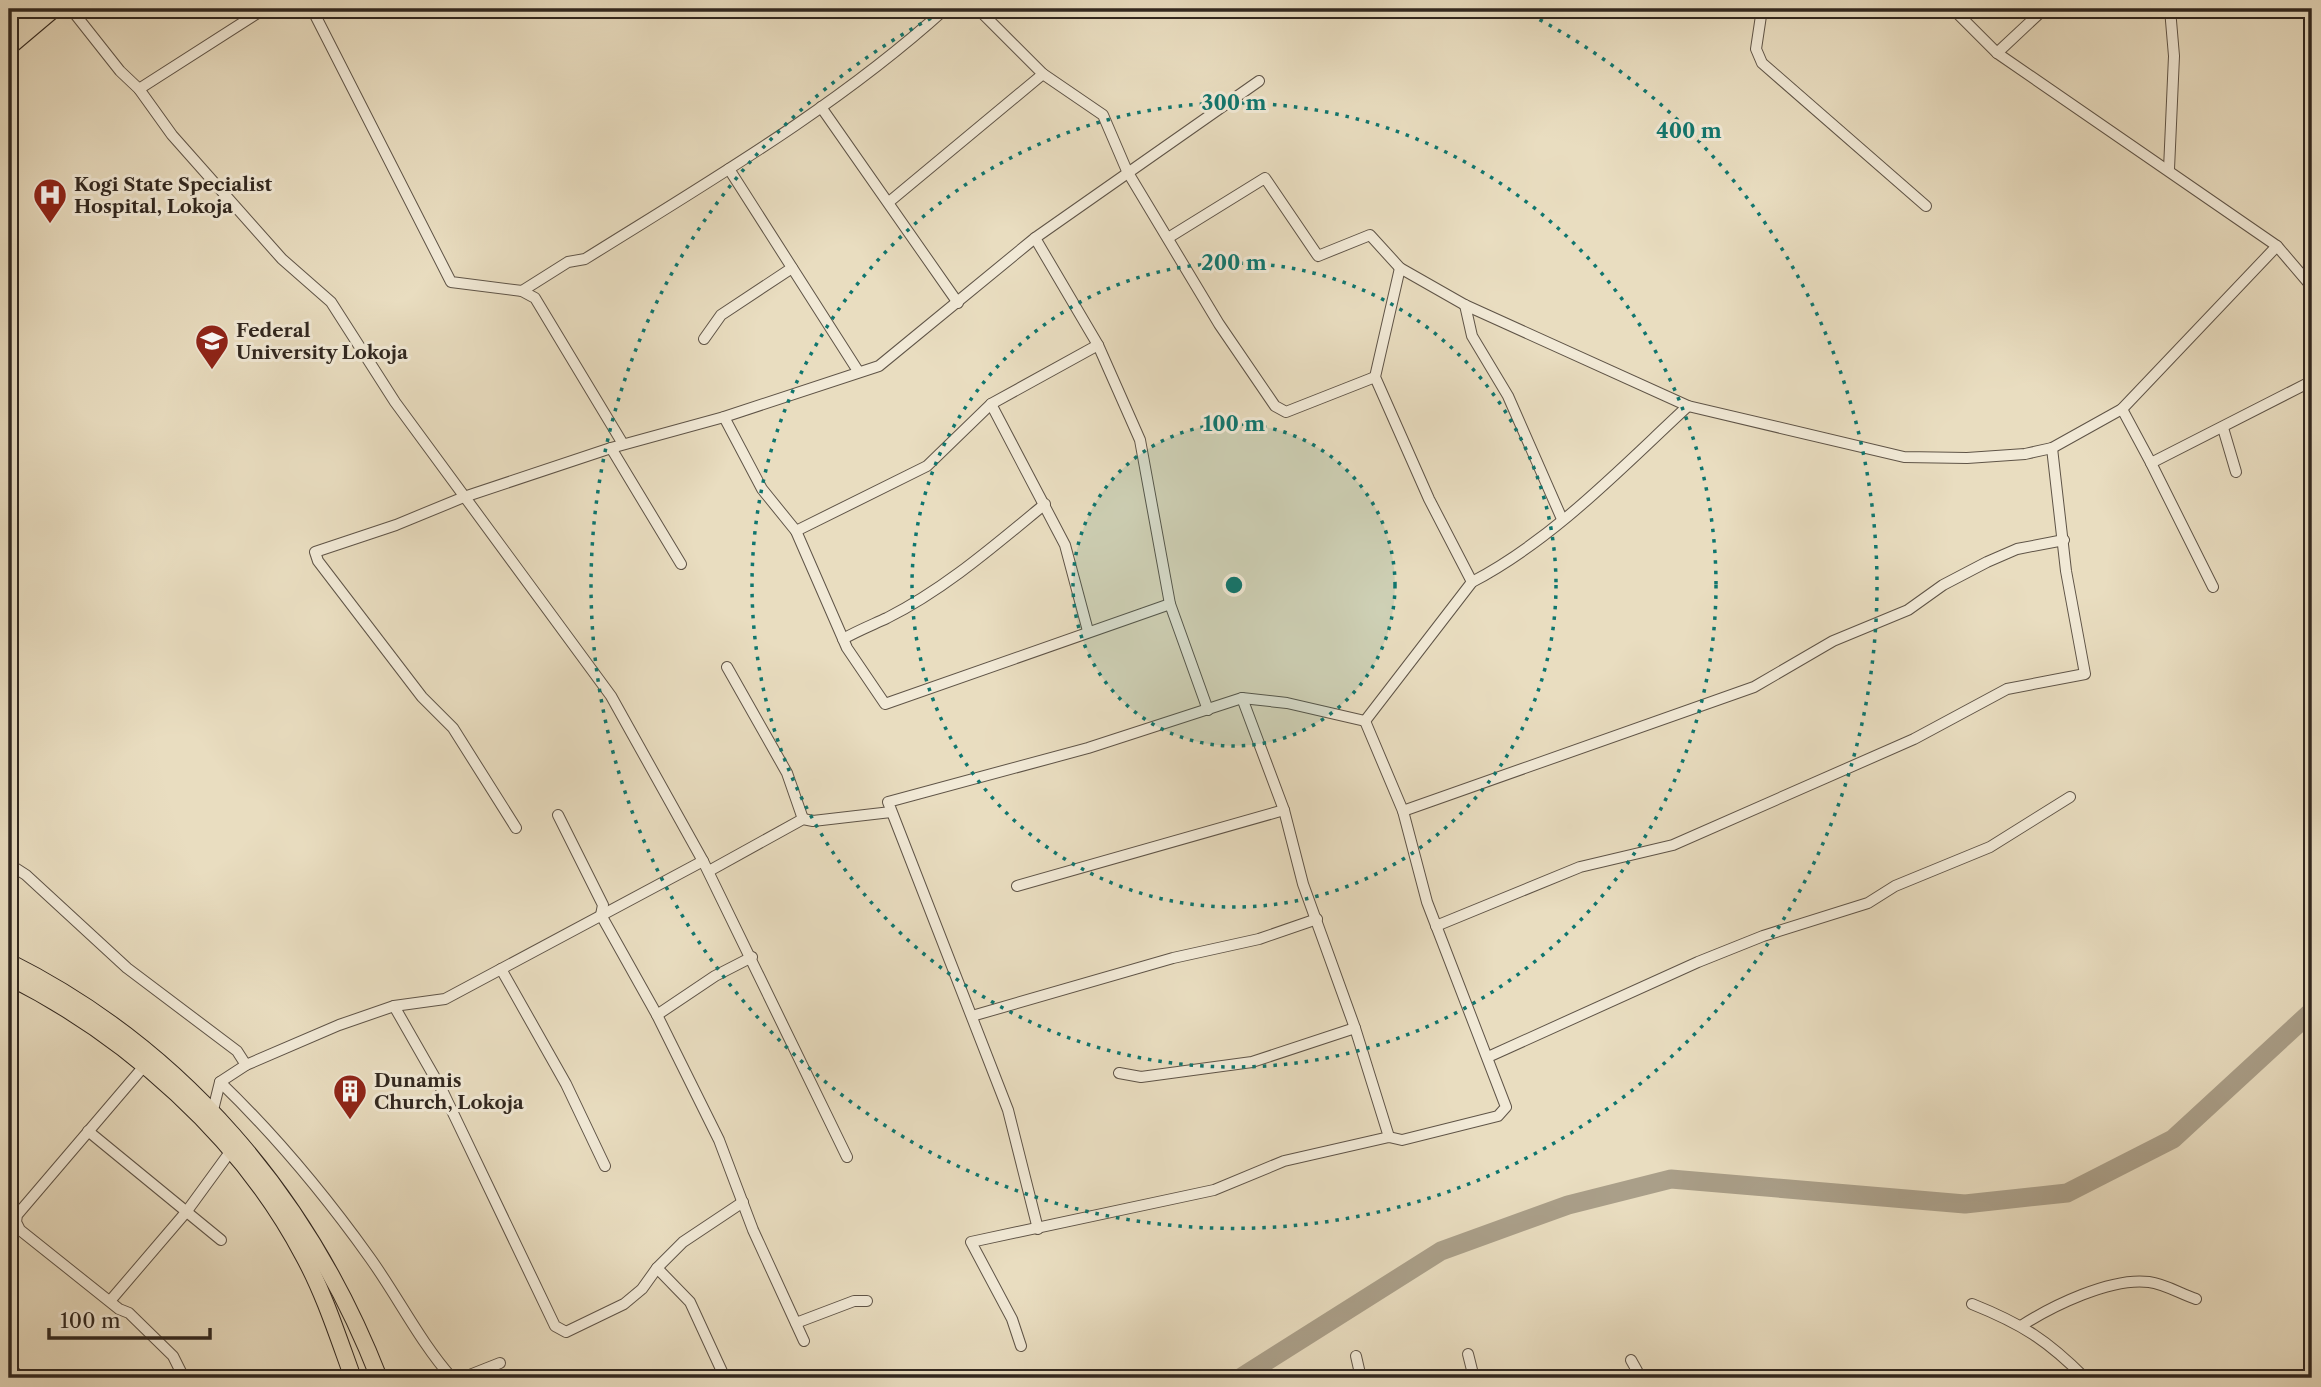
<svg xmlns="http://www.w3.org/2000/svg" width="2321" height="1387" font-family="'Libre Caslon Text',serif">
  <style>
    .lines { fill: none; stroke-linecap: round; stroke-linejoin: round }
    .river { stroke: #aa9f89; stroke-width: 19 }
    .minor-casing { stroke: #5f5447; stroke-width: 12 }
    .trunk-casing { stroke: #31271f; stroke-width: 18 }
    .minor { stroke: #f1e9d6; stroke-width: 10 }
    .trunk { stroke: #e9ddc0; stroke-width: 16 }
    .ring { fill: none; stroke: #0f766e; stroke-width: 3.5; stroke-dasharray: 3.5 7 }
    .labels { text-anchor: middle; stroke-width: 6; stroke-linejoin: round; paint-order: stroke }
    .poi-label { font-size: 19px; font-weight: bold; fill: #31271f; stroke: #f1e9d6; text-anchor: start }
    .centre { fill: #0f766e; stroke: #f1e9d6; stroke-width: 3.5 }
    .ring-label { font-size: 21px; text-anchor: middle; font-weight: bold; fill: #0f766e; stroke: #f1e9d6; stroke-width: 6; stroke-linejoin: round; paint-order: stroke }
  </style>
  <rect width="100%" height="100%" fill="#e9ddc0"/>
  <filter id="stains"><feTurbulence type="fractalNoise" baseFrequency=".00286" numOctaves="4"/><feColorMatrix values="0 0 0 0 .2 0 0 0 0 .09 0 0 0 0 .02 0 0 0 .5 -.17"/></filter>
  <radialGradient id="worn" r=".72"><stop offset=".6" stop-color="#630" stop-opacity="0"/><stop offset="1" stop-color="#630" stop-opacity=".3"/></radialGradient>
  <g class="lines">
    <polyline class="river" points="1240,1378 1441,1251 1568,1205 1671,1179 1965,1204 2067,1193 2173,1139 2312,1011"/>
    <g class="minor-casing">
      <g id="minor">
        <polyline points="71,9 120,71 139,89 172,135 282,259 331,302 395,402 611,696 703,861 445,999 394,1006 339,1025 246,1065 220,1082 213,1110"/>
        <polyline points="312,9 451,282 522,291 535,298 623,444"/>
        <polyline points="978,9 1043,74 1103,115 1127,171 1219,324 1275,406 1286,412 1375,377"/>
        <polyline points="1762,9 1756,49 1762,63 1926,206"/>
        <polyline points="1953,9 1997,53 2277,246 2312,287"/>
        <polyline points="1997,53 2044,9"/>
        <polyline points="139,89 264,9"/>
        <polyline points="821,107 958,303"/>
        <polyline points="729,169 858,371"/>
        <polyline points="2169,169 2174,56 2170,9"/>
        <polyline points="889,202 1043,74"/>
        <polyline points="1035,238 1098,345 1140,440 1170,604 1208,710"/>
        <polyline points="1168,238 1265,178 1318,256 1370,235 1400,268"/>
        <path d="M 522,291 L 568,262 L 585,259 C 708,182 837,107 945,9"/>
        <polyline points="1465,305 1472,336 1508,396 1562,519"/>
        <polyline points="704,339 721,315 792,268"/>
        <polyline points="991,404 1065,545 1088,631"/>
        <polyline points="2122,409 2151,463 2312,381"/>
        <polyline points="724,417 762,489 796,531 847,648 885,704 1170,604"/>
        <polyline points="2223,428 2236,472"/>
        <polyline points="611,448 681,564"/>
        <polyline points="2151,463 2213,587"/>
        <polyline points="796,531 927,466 991,404 1098,345"/>
        <polyline points="1472,582 1429,499 1375,377 1400,268 1465,305 1688,406 1904,457 1967,458 2025,454 2052,448 2122,409 2277,246"/>
        <path d="M 843,639 C 857,631 872,625 887,618 C 945,589 995,545 1045,504"/>
        <polyline points="727,667 787,773 803,819"/>
        <polyline points="1242,698 1284,810 1303,884 1355,1028 1389,1137"/>
        <path d="M 1365,721 L 1472,582 C 1554,539 1621,468 1688,406"/>
        <polyline points="1403,811 1754,687 1833,641 1908,610 1943,585 1987,562 2017,549 2064,540"/>
        <polyline points="558,815 603,905 601,915 657,1015 719,1140 753,1230 804,1341"/>
        <polyline points="516,828 453,728 422,697 318,561 315,552 396,525 464,497 611,448 724,417 879,366 1035,238 1259,81"/>
        <polyline points="703,861 847,1157"/>
        <polyline points="9,864 26,875 127,968 237,1051 246,1065"/>
        <polyline points="709,871 803,819 813,821 891,812"/>
        <polyline points="1017,886 1284,810"/>
        <polyline points="1436,926 1580,867 1673,845 1914,739 2007,689 2085,674 2066,571 2052,448"/>
        <polyline points="501,969 566,1084 605,1166"/>
        <polyline points="394,1006 442,1090 555,1326 566,1332 624,1304 642,1289 657,1268 683,1242 743,1202"/>
        <polyline points="657,1015 715,976 752,957"/>
        <polyline points="972,1016 1173,958 1259,939 1317,919"/>
        <polyline points="1488,1057 1698,962 1763,936 1868,903 1895,886 1990,847 2070,797"/>
        <polyline points="145,1065 17,1215 16,1222 20,1230 119,1309 129,1313 173,1356 184,1378"/>
        <polyline points="1119,1073 1141,1077 1252,1062 1355,1028"/>
        <path d="M 220,1082 C 276,1136 325,1195 370,1258 C 398,1297 420,1342 452,1378"/>
        <polyline points="88,1131 221,1240"/>
        <polyline points="1038,1229 1008,1110 888,802 1088,748 1242,698 1287,703 1365,721"/>
        <polyline points="657,1268 690,1302 725,1378"/>
        <polyline points="110,1301 187,1211 230,1152"/>
        <path d="M 1972,1304 C 2022,1324 2047,1340 2085,1378"/>
        <polyline points="796,1323 854,1301 867,1301"/>
        <path d="M 2021,1326 C 2052,1306 2111,1277 2149,1282 C 2165,1284 2181,1294 2196,1299"/>
        <polyline points="1021,1346 1012,1319 971,1242 1214,1190 1284,1161 1389,1137 1402,1140 1498,1116 1506,1107 1427,902 1403,811 1365,721"/>
        <polyline points="1468,1354 1474,1378"/>
        <polyline points="1356,1356 1361,1378"/>
        <polyline points="1631,1360 1641,1378"/>
        <polyline points="9,1367 21,1378"/>
        <polyline points="462,1378 500,1363"/>
      </g>
    </g>
    <g class="trunk-casing">
      <g id="trunk">
        <polyline points="9,28 32,9"/>
        <polyline points="9,47 54,9"/>
        <path d="M 9,962 C 183,1049 309,1198 379,1378"/>
        <path d="M 9,977 C 127,1036 241,1137 303,1255 C 324,1293 338,1337 353,1378"/>
      </g>
    </g>
    <use href="#minor" class="minor"/>
    <use href="#trunk" class="trunk"/>
  </g>
  <circle cx="1234" cy="585" r="161" fill="#0f766e" fill-opacity=".12"/>
  <g class="ring">
    <circle cx="1234" cy="585" r="161"/>
    <circle cx="1234" cy="585" r="322"/>
    <circle cx="1234" cy="585" r="482"/>
    <path d="M1521 10A643 643 0 1 1 947 10"/>
  </g>
  <defs>
    <g id="hospital-pin" transform="scale(1.75)"><path d="M0 17L-7.5 6A9.5 9.5 0 1 1 7.5 6Z" fill="#8f2418" stroke="#f1e9d6"/><path d="M-5-5h3v3.5h4V-5h3V5h-3V1.5h-4V5h-3Z" fill="#fff"/></g>
    <g id="university-pin" transform="scale(1.75)"><path d="M0 17L-7.5 6A9.5 9.5 0 1 1 7.5 6Z" fill="#8f2418" stroke="#f1e9d6"/><path d="M0-5L7-2L0 1L-7-2ZM-4 1L0 2.5L4 1V4Q0 6-4 4Z" fill="#fff"/></g>
    <g id="building-pin" transform="scale(1.75)"><path d="M0 17L-7.5 6A9.5 9.5 0 1 1 7.5 6Z" fill="#8f2418" stroke="#f1e9d6"/><path d="M-4-6H4V6H1V3H-1V6H-4ZM-2.5-4.3h1.7v1.8h-1.7ZM.8-4.3h1.7v1.8H.8ZM-2.5-1h1.7V.8h-1.7ZM.8-1h1.7V.8H.8Z" fill="#fff"/></g>
  </defs>
  <g fill-rule="evenodd">
    <use href="#hospital-pin" x="50" y="195"/>
    <use href="#university-pin" x="212" y="341"/>
    <use href="#building-pin" x="350" y="1091"/>
  </g>
  <g class="labels">
    <g class="poi-label">
      <text x="74" y="191">Kogi State Specialist<tspan x="74" dy="22">Hospital, Lokoja</tspan></text>
      <text x="236" y="337">Federal<tspan x="236" dy="22">University Lokoja</tspan></text>
      <text x="374" y="1087">Dunamis<tspan x="374" dy="22">Church, Lokoja</tspan></text>
    </g>
  </g>
  <circle cx="1234" cy="585" r="10" class="centre"/>
  <g class="ring-label">
    <text x="1234" y="110">300 m</text>
    <text x="1689" y="138">400 m</text>
    <text x="1234" y="270">200 m</text>
    <text x="1234" y="431">100 m</text>
  </g>
  <rect width="2321" height="1387" fill="none" stroke="#e9ddc0" stroke-width="35"/>
  <rect x="10" y="10" width="2300" height="1366" fill="none" stroke="#31271f" stroke-width="3.5"/>
  <rect x="18" y="18" width="2286" height="1352" fill="none" stroke="#31271f" stroke-width="2"/>
  <path d="M49 1328v10h161v-10" fill="none" stroke="#31271f" stroke-width="3.5"/>
  <text x="60" y="1328" font-size="21" fill="#31271f" stroke="#f1e9d6" stroke-width="5" paint-order="stroke">100 m</text>
  <rect width="100%" height="100%" filter="url(#stains)"/>
  <rect width="100%" height="100%" fill="url(#worn)"/>
</svg>
